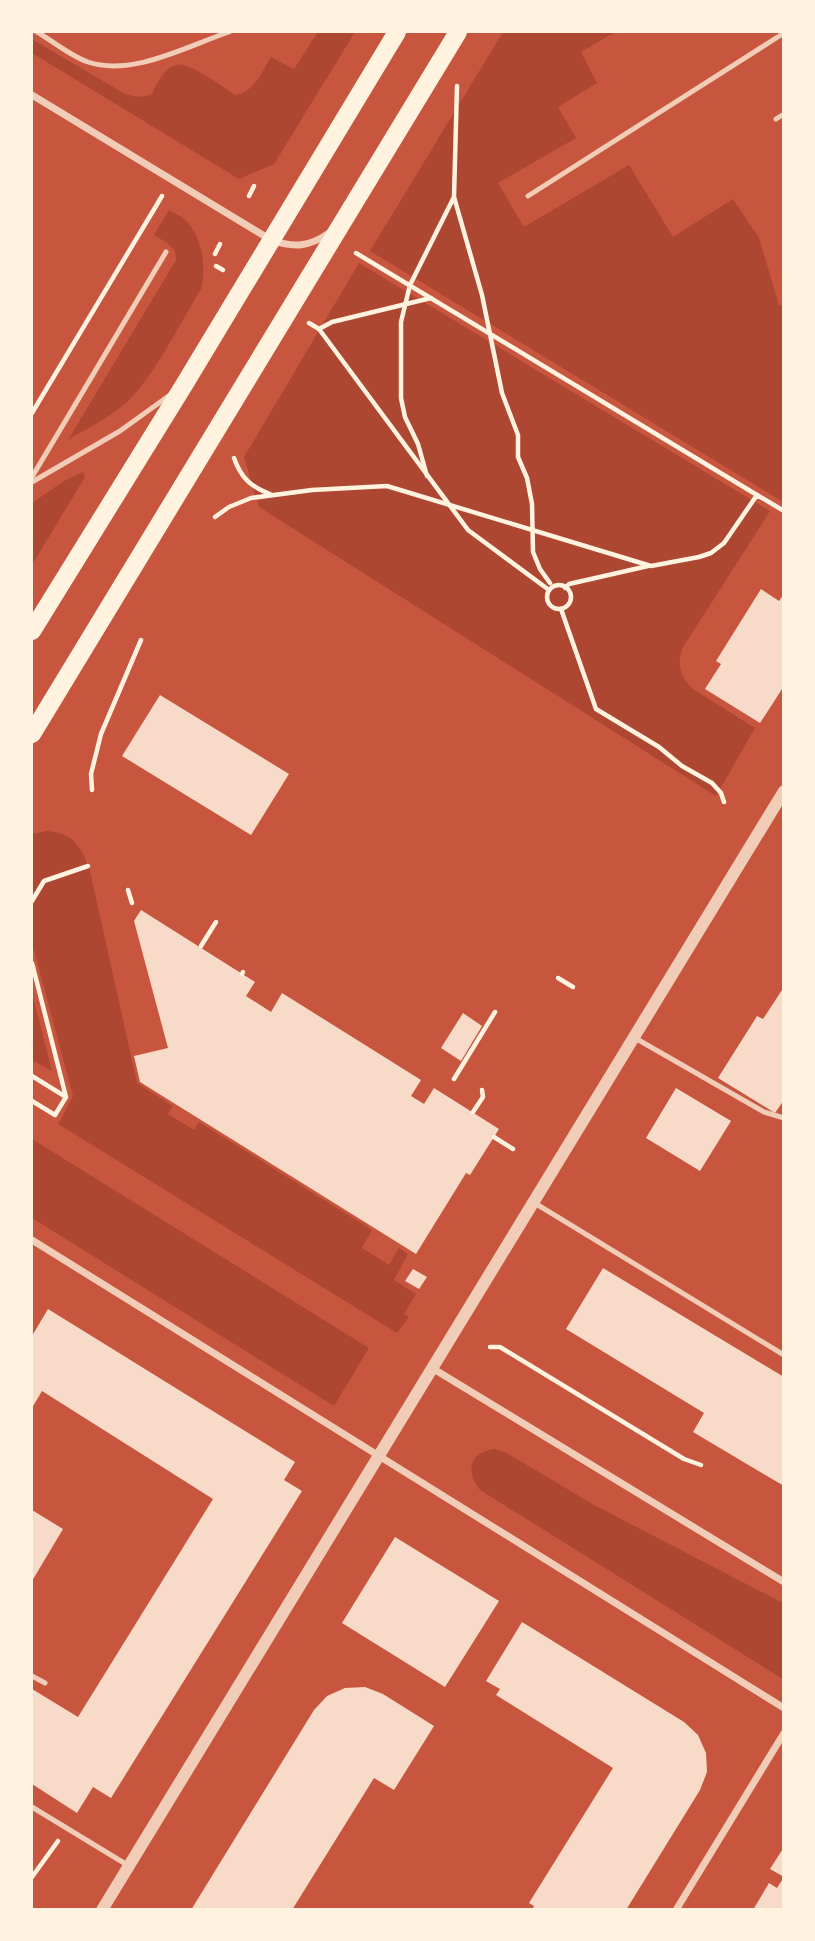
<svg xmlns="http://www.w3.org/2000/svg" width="815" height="1941" font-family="Rubik,sans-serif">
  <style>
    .green { fill: #ae4732 }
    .building { fill: #f7dbc8 }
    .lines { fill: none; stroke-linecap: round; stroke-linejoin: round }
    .path { stroke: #fff3e0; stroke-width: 4.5 }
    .service { stroke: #f1ccb7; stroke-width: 5 }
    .minor { stroke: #f1ccb7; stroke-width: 7 }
    .tertiary { stroke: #f1ccb7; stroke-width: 12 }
    .primary { stroke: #fff3e0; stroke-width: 18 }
  </style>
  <rect width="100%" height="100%" fill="#c8553d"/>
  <g class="green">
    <path d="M 318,32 L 355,32 L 274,164 L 239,179 L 32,53 L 32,39 L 125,94 L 138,97 L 151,95 C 157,85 163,68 176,65 C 188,61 223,87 235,95 C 254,93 262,71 271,57 L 294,69 Z"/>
    <polygon points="503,32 615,32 581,52 597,83 558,107 576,138 498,183 524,227 629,165 673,237 733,199 759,238 779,305 783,306 783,502 370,251"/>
    <path d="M 169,210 C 173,213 180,215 184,219 C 202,235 207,266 201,289 C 180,323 155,375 127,402 C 109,418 88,428 68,440 L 176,260 C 177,246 165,242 154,235 Z"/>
    <path d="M 359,263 L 770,511 L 682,649 C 677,666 680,676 693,689 L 755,728 L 716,796 L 259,507 L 244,457 Z"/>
    <polygon points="83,472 85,477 32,565 32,503 64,481"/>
    <path d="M 46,831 C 75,833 81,847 90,871 L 137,1083 L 173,1106 L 168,1114 L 194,1130 L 199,1122 L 372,1230 L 362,1248 L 389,1265 L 399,1248 L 408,1254 L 394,1280 L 416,1294 L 404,1314 L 409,1317 L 397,1333 L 58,1124 L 73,1096 L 32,943 L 32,834 Z"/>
    <polygon points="32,993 52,1071 32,1060"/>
    <polygon points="32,1139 369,1348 334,1406 32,1218"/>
    <path d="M 494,1449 L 505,1452 L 596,1506 L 783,1603 L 783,1679 L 480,1490 C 466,1472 468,1453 494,1449 Z"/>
  </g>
  <g class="building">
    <polygon points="761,589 779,601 784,594 784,686 760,723 705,689 721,664 716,661"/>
    <polygon points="160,695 289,774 251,835 122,756"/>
    <polygon points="141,910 255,982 246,996 271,1012 282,993 421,1080 411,1096 424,1104 434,1088 499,1129 470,1175 466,1173 416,1254 140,1082 134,1056 168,1048 134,921"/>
    <polygon points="784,987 784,1100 775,1113 718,1078 757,1016 763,1019"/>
    <polygon points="463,1013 482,1026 461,1061 441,1048"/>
    <polygon points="676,1088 731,1121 700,1171 646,1138"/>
    <polygon points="603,1268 784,1377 784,1486 693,1432 704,1413 566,1329"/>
    <polygon points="413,1269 427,1277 419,1289 405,1281"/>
    <polygon points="48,1309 295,1462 284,1480 302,1491 111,1798 93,1787 77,1813 32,1784 32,1689 78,1717 213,1499 42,1391 32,1408 32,1336"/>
    <polygon points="32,1510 63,1529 32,1581"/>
    <polygon points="395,1537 499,1601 445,1687 342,1623"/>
    <polygon points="522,1622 684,1722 698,1735 706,1753 707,1772 700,1790 626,1910 532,1910 534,1906 529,1903 613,1768 496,1695 500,1689 486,1681"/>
    <polygon points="365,1687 383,1694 434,1726 394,1790 374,1778 292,1910 191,1910 314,1710 327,1696 345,1688"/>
    <polygon points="784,1847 784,1877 770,1869"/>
    <polygon points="784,1877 784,1910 753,1910 769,1883 777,1888"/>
  </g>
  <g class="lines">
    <g class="path">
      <polyline points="249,196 254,186"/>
      <polyline points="454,197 482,295 502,393 518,435 518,457 527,478 532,504 533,552 540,569 550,583"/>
      <polyline points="356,253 757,495"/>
      <polyline points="215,254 220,244"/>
      <polyline points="216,266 223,270"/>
      <polyline points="309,323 319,329 468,530 549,590"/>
      <polyline points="319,329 332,322 431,298"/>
      <polyline points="32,413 162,196"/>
      <path d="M 234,458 C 241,478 251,487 270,494"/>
      <polyline points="427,476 418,444 405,417 401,398 401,322 410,285 454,197 457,86"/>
      <polyline points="215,517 229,507 251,498 312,490 387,486 651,566 699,557 711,553 724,543 757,495 784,511"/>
      <circle cx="559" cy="597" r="12"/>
      <polyline points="565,588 569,584 648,566"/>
      <polyline points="561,609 596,709 659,747 682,766 712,783 721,793 724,802"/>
      <polyline points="92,790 91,774 101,734 141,640"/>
      <polyline points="128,890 132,903"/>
      <polyline points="32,901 44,881 88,866"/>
      <polyline points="201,946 216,922"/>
      <polyline points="32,963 66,1097 55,1115 32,1101"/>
      <polyline points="242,974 243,972"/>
      <polyline points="558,978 573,987"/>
      <polyline points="32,1076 66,1097"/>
      <polyline points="454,1079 495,1012"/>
      <polyline points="473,1112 483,1097 482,1090"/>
      <polyline points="494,1137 513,1149"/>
      <polyline points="490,1347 500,1347 684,1459 701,1465"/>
      <polyline points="32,1877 58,1841"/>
    </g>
    <g class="service">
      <path d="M 37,32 C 53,41 70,56 88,62 C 132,77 187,46 229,32"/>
      <polyline points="776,119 784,114"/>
      <polyline points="528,196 784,33"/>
      <polyline points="32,477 166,252"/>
      <polyline points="32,482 120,431 170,395"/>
      <polyline points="635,1038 764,1112 784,1118"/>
      <polyline points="533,1202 784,1355"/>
      <polyline points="32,1676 45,1683"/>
      <polyline points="32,1807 129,1866"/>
    </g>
    <g class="minor">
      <path d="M 32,95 L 271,240 C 294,248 309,247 329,233"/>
      <polyline points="32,1240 784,1708"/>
      <polyline points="432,1368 784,1582"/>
      <polyline points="676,1910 784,1733"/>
    </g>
    <polyline class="tertiary" points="102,1910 784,791"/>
    <g class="primary">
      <polyline points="32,631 184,385 397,32"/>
      <polyline points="32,734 458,32"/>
    </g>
  </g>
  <rect width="815" height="1941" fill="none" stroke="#fff3e0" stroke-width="66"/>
</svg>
